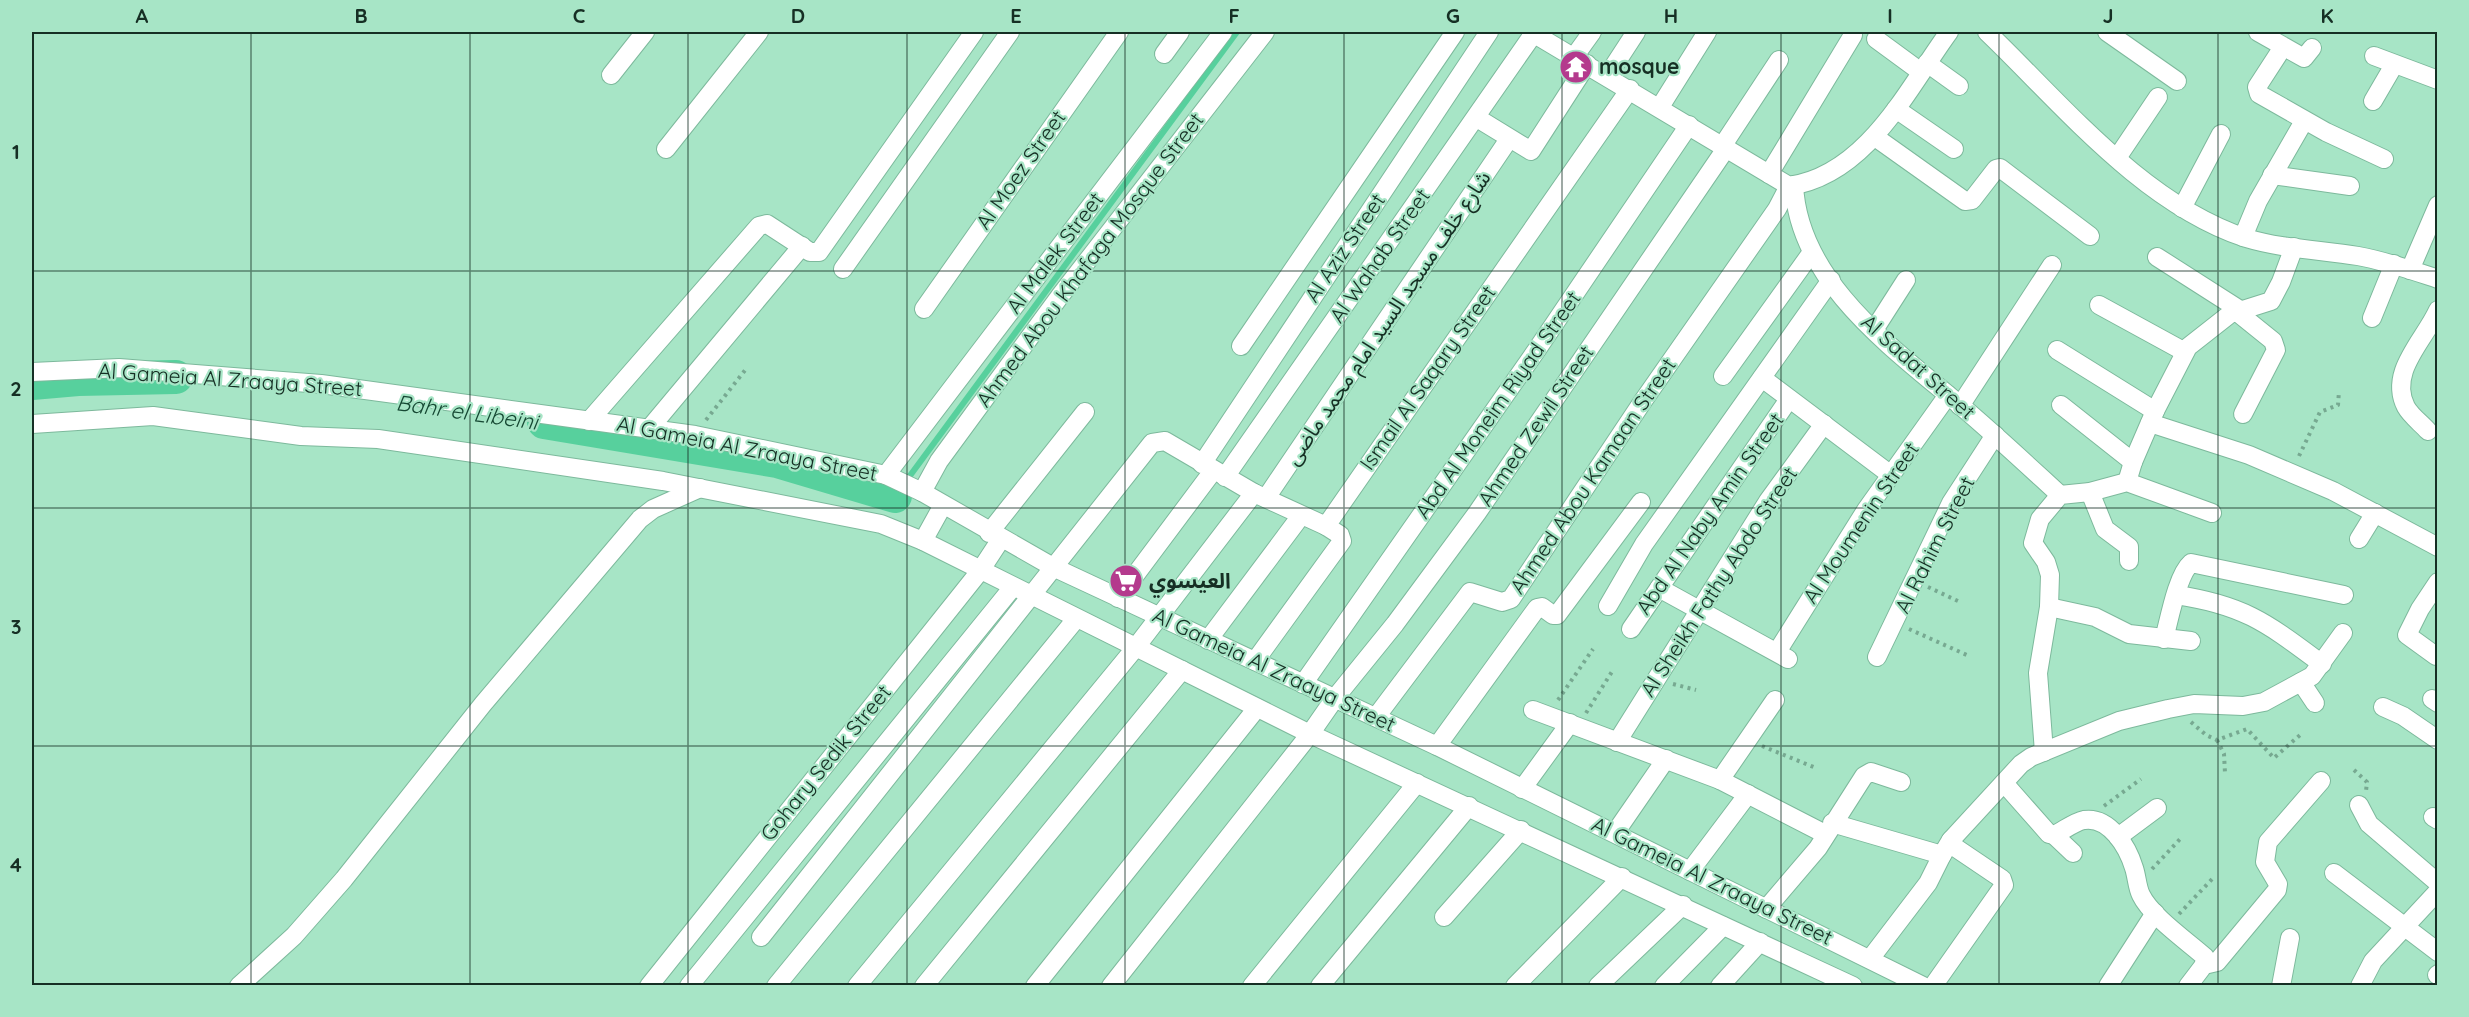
<svg xmlns="http://www.w3.org/2000/svg" width="2469" height="1017" font-family="Quicksand,'Noto Sans Arabic',sans-serif">
  <style>
    .lines { fill: none; stroke-linecap: round; stroke-linejoin: round }
    .stream { stroke: #57d09d; stroke-width: 6 }
    .river { stroke: #57d09d; stroke-width: 34 }
    .street-casing { stroke: #7db99c; stroke-width: 20 }
    .path { stroke: #77a991; stroke-width: 4; stroke-dasharray: 3 4.5; stroke-linecap: butt }
    .street { stroke: #fff; stroke-width: 18 }
    .grid { fill: none; stroke: #162f24; stroke-width: 1.5; stroke-opacity: 0.55 }
    .labels { text-anchor: middle; stroke-width: 4.5; stroke-linejoin: round; paint-order: stroke }
    .poi-label { font-size: 21px; font-weight: bold; fill: #162f24; stroke: #a7e5c6; text-anchor: start }
    .street-label { font-size: 21px; fill: #162f24; stroke: #a7e5c6 }
    .water-label { font-size: 22px; font-style: italic; fill: #164833; stroke: #a7e5c6 }
    .neatline { fill: none; stroke: #162f24; stroke-width: 2 }
    .grid-label { font-size: 20px; text-anchor: middle; font-weight: bold; fill: #162f24 }
  </style>
  <rect width="100%" height="100%" fill="#a7e5c6"/>
  <g class="lines">
    <polyline class="stream" points="895,496 1237,32"/>
    <g class="river">
      <polyline points="32,383 78,379 176,377"/>
      <polyline points="544,422 777,461 895,496"/>
    </g>
    <g class="street-casing">
      <g id="street">
        <path d="M 1531,32 L 1789,186 C 1867,175 1908,88 1949,32"/>
        <path d="M 1987,32 C 2063,105 2143,204 2246,238 C 2282,249 2322,250 2358,256 C 2386,261 2411,270 2438,279"/>
        <polyline points="2107,32 2177,81"/>
        <polyline points="2258,32 2304,58 2312,48"/>
        <polyline points="1876,39 1921,72"/>
        <polyline points="2283,47 2257,87 2259,94 2326,132 2384,159"/>
        <polyline points="1164,54 1180,32"/>
        <polyline points="2374,56 2438,80"/>
        <polyline points="1574,57 1592,32"/>
        <polyline points="1927,63 1959,86"/>
        <polyline points="611,75 645,32"/>
        <polyline points="1608,75 1636,32"/>
        <polyline points="2373,101 2394,65"/>
        <polyline points="1660,107 1707,32"/>
        <polyline points="1896,109 1954,149"/>
        <polyline points="1477,118 1531,151 1587,64"/>
        <polyline points="1875,137 1965,201 1972,200 1996,169 2000,168 2090,236"/>
        <polyline points="1723,145 1779,60"/>
        <polyline points="666,149 759,32"/>
        <polyline points="2117,158 2158,97"/>
        <polyline points="1769,174 1853,35"/>
        <polyline points="2272,175 2350,186"/>
        <path d="M 1794,185 C 1798,276 1883,341 1948,395 C 1987,427 2023,461 2060,495"/>
        <polyline points="2182,208 2221,134"/>
        <polyline points="2243,237 2258,201 2304,121"/>
        <polyline points="2157,257 2240,310"/>
        <polyline points="843,269 1010,32"/>
        <polyline points="2410,270 2438,205"/>
        <polyline points="2099,305 2185,352"/>
        <polyline points="924,309 1119,32"/>
        <polyline points="2237,312 2273,341 2276,350 2243,414"/>
        <polyline points="2372,318 2394,264"/>
        <polyline points="1874,330 1906,280"/>
        <polyline points="1241,346 1455,32"/>
        <polyline points="2057,350 2155,411"/>
        <polyline points="32,372 119,368 321,384 695,435 886,475 922,492 1053,567 1437,746 1923,986"/>
        <polyline points="1723,376 1812,252"/>
        <polyline points="1762,378 1891,475"/>
        <polyline points="2061,405 2133,462"/>
        <polyline points="1960,406 2052,265"/>
        <polyline points="589,421 759,226 767,224 810,252 819,252 974,32"/>
        <polyline points="2150,423 2249,455 2333,491 2438,547"/>
        <polyline points="32,424 153,416 301,436 378,439 663,481 881,524 923,541 1310,734 1853,986"/>
        <polyline points="649,429 802,246"/>
        <path d="M 2428,431 C 2422,424 2411,416 2406,407 C 2388,372 2424,341 2438,310"/>
        <polyline points="1202,464 1489,32"/>
        <polyline points="886,475 1223,32"/>
        <polyline points="1225,477 1534,33"/>
        <polyline points="2127,482 2133,462 2155,411 2188,347 2230,314 2271,301 2281,282 2294,247"/>
        <polyline points="922,492 939,461 1060,296 1265,32"/>
        <polyline points="2090,492 2105,529 2129,547 2129,561"/>
        <polyline points="1266,498 1509,139"/>
        <polyline points="989,533 1085,412"/>
        <polyline points="2359,539 2375,513"/>
        <polyline points="923,541 943,505"/>
        <polyline points="1659,588 1788,659"/>
        <path d="M 2176,595 C 2245,605 2268,624 2322,664"/>
        <polyline points="1118,598 1213,471"/>
        <polyline points="1608,606 1644,544 1831,280"/>
        <polyline points="2049,607 2095,617 2129,634 2191,641"/>
        <polyline points="1631,629 1789,399"/>
        <path d="M 2164,639 C 2169,621 2177,575 2191,563 L 2344,595"/>
        <polyline points="1208,640 1300,517"/>
        <polyline points="1777,652 1866,510 1948,395"/>
        <polyline points="2436,656 2407,635 2420,609 2438,582"/>
        <polyline points="1877,657 1951,503 1995,435"/>
        <polyline points="1255,661 1342,541 1340,535 1326,526 1630,89"/>
        <polyline points="2301,682 2315,703"/>
        <polyline points="1303,684 1538,348 1689,125"/>
        <polyline points="2432,699 2438,703"/>
        <polyline points="2383,707 2403,716 2438,740"/>
        <polyline points="1533,710 1720,780 1825,834"/>
        <polyline points="1376,717 1470,592 1502,602 1511,599 1643,401 1777,209 1789,186"/>
        <polyline points="1617,742 1768,501 1824,424"/>
        <polyline points="1437,746 1537,608 1542,607 1553,615 1557,615 1641,502"/>
        <polyline points="2044,752 2038,673 2049,607 2050,575 2046,562 2033,543 2040,519 2060,495 2090,492 2127,482 2212,513"/>
        <polyline points="1720,780 1775,700"/>
        <path d="M 2004,783 L 2049,834 L 2054,835 C 2063,831 2074,822 2084,820 C 2110,816 2128,848 2134,868 C 2137,877 2137,887 2141,895 C 2151,916 2187,941 2205,957 L 2204,965"/>
        <polyline points="1522,789 1570,723"/>
        <polyline points="2359,805 2369,824 2438,883"/>
        <polyline points="2433,817 2438,820"/>
        <polyline points="1832,823 1942,855 1951,840"/>
        <polyline points="1615,833 1666,759"/>
        <polyline points="2054,835 2073,853"/>
        <polyline points="2118,837 2157,808"/>
        <polyline points="1690,871 1748,794"/>
        <polyline points="2334,873 2438,952"/>
        <polyline points="1766,909 1818,848 1864,776 1871,772 1901,782"/>
        <polyline points="1444,917 1521,830"/>
        <polyline points="761,937 1152,443 1165,441 1254,493 1326,526"/>
        <polyline points="1870,959 1928,883 1942,855"/>
        <polyline points="2437,975 2438,974"/>
        <polyline points="239,986 294,936 344,879 483,704 640,519 653,509 700,488"/>
        <polyline points="649,986 980,571 1001,539"/>
        <polyline points="689,986 1013,587"/>
        <polyline points="776,986 1076,619"/>
        <polyline points="857,986 1136,647 1254,493"/>
        <polyline points="924,986 1182,670"/>
        <polyline points="1035,986 1257,708"/>
        <polyline points="1111,986 1310,734 1335,698 1395,624 1477,513 1727,147"/>
        <polyline points="1252,986 1417,783"/>
        <polyline points="1320,986 1469,806"/>
        <polyline points="1515,986 1622,877"/>
        <polyline points="1598,986 1683,905"/>
        <polyline points="1664,986 1723,926"/>
        <polyline points="1720,986 1760,942"/>
        <polyline points="1933,986 2004,885 2002,879 1956,848 1951,840 2021,764 2031,757 2119,721 2168,709 2194,704 2243,706 2264,702 2312,676 2343,633"/>
        <polyline points="2108,986 2155,913"/>
        <polyline points="2188,986 2204,965 2217,962 2277,890 2278,884 2265,862 2268,842 2321,781"/>
        <polyline points="2281,986 2290,938"/>
        <polyline points="2360,986 2373,961 2438,891"/>
      </g>
    </g>
    <g class="path">
      <polyline points="706,420 746,369"/>
      <polyline points="2299,456 2320,412 2338,405 2339,391"/>
      <polyline points="1928,587 1960,602"/>
      <polyline points="1909,629 1969,656"/>
      <polyline points="1673,684 1696,690"/>
      <polyline points="1558,700 1593,649"/>
      <polyline points="1586,713 1613,670"/>
      <polyline points="2191,722 2206,735 2217,740 2247,729 2274,758 2300,735"/>
      <polyline points="2217,740 2224,754 2225,773"/>
      <polyline points="1762,746 1816,768"/>
      <polyline points="2354,770 2367,782 2366,791"/>
      <polyline points="2104,806 2141,779"/>
      <polyline points="2152,869 2182,837"/>
      <polyline points="2179,914 2214,877"/>
    </g>
    <use href="#street" class="street"/>
  </g>
  <path class="grid" d="M 251,32 L 251,986M 470,32 L 470,986M 688,32 L 688,986M 907,32 L 907,986M 1125,32 L 1125,986M 1344,32 L 1344,986M 1562,32 L 1562,986M 1781,32 L 1781,986M 1999,32 L 1999,986M 2218,32 L 2218,986M 32,271 L 2438,271M 32,508 L 2438,508M 32,746 L 2438,746"/>
  <defs>
    <g id="temple-disc" transform="scale(1.725)"><circle r="9.5" fill="#b43a8d" stroke="#a7e5c6"/><path d="M0-6L5-2H3V0L6.5 2.5H4V6H1.5V3h-3V6H-4V2.5H-6.5L-3 0V-2H-5Z" fill="#fff"/></g>
    <g id="supermarket-disc" transform="scale(1.725)"><circle r="9.5" fill="#b43a8d" stroke="#a7e5c6"/><path d="M-6-5.5h2.5l.6 2H6L4.5 2H-2.5L-4.4-4H-6ZM-1.5 3.2a1.3 1.3 0 1 0 .1 0ZM3 3.2a1.3 1.3 0 1 0 .1 0Z" fill="#fff"/></g>
  </defs>
  <g fill-rule="evenodd">
    <use href="#temple-disc" x="1576" y="67"/>
    <use href="#supermarket-disc" x="1126" y="581"/>
  </g>
  <g class="labels">
    <g class="poi-label">
      <text x="1599" y="74">mosque</text>
      <text x="1149" y="588">العيسوي</text>
    </g>
    <g class="street-label">
      <text transform="translate(1021 170) rotate(-55)" y="7">Al Moez Street</text>
      <text transform="translate(1345 248) rotate(-56)" y="7">Al Aziz Street</text>
      <text transform="translate(1055 253) rotate(-53)" y="7">Al Malek Street</text>
      <text transform="translate(1380 256) rotate(-55)" y="7">Al Wahab Street</text>
      <text transform="translate(1090 260) rotate(-53)" y="7">Ahmed Abou Khafaga Mosque Street</text>
      <text transform="translate(1388 318) rotate(-56)" y="7">شارع خلف مسجد السيد امام محمد ماضى</text>
      <text transform="translate(1918 367) rotate(42)" y="7">Al Sadat Street</text>
      <text transform="translate(1428 378) rotate(-55)" y="7">Ismail Al Saqary Street</text>
      <text transform="translate(230 380) rotate(4)" y="7">Al Gameia Al Zraaya Street</text>
      <text transform="translate(1498 405) rotate(-55)" y="7">Abd Al Moneim Riyad Street</text>
      <text transform="translate(1536 426) rotate(-56)" y="7">Ahmed Zewil Street</text>
      <text transform="translate(747 449) rotate(11)" y="7">Al Gameia Al Zraaya Street</text>
      <text transform="translate(1593 476) rotate(-56)" y="7">Ahmed Abou Kamaan Street</text>
      <text transform="translate(1710 514) rotate(-55)" y="7">Abd Al Naby Amin Street</text>
      <text transform="translate(1861 523) rotate(-56)" y="7">Al Moumenin Street</text>
      <text transform="translate(1935 545) rotate(-63)" y="7">Al Rahim Street</text>
      <text transform="translate(1719 582) rotate(-57)" y="7">Al Sheikh Fathy Abdo Street</text>
      <text transform="translate(1274 670) rotate(25)" y="7">Al Gameia Al Zraaya Street</text>
      <text transform="translate(826 763) rotate(-51)" y="7">Gohary Sedik Street</text>
      <text transform="translate(1712 881) rotate(26)" y="7">Al Gameia Al Zraaya Street</text>
    </g>
    <g class="water-label">
      <text transform="translate(467 412) rotate(8)" y="8">Bahr el Libeini</text>
    </g>
  </g>
  <rect width="2469" height="1017" fill="none" stroke="#a7e5c6" stroke-width="66"/>
  <rect x="33" y="33" width="2403" height="951" class="neatline"/>
  <g class="grid-label">
    <text x="142" y="23">A</text>
    <text x="361" y="23">B</text>
    <text x="579" y="23">C</text>
    <text x="798" y="23">D</text>
    <text x="1016" y="23">E</text>
    <text x="1234" y="23">F</text>
    <text x="1453" y="23">G</text>
    <text x="1671" y="23">H</text>
    <text x="1890" y="23">I</text>
    <text x="2108" y="23">J</text>
    <text x="2327" y="23">K</text>
    <text x="16" y="159">1</text>
    <text x="16" y="396">2</text>
    <text x="16" y="634">3</text>
    <text x="16" y="872">4</text>
  </g>
</svg>
